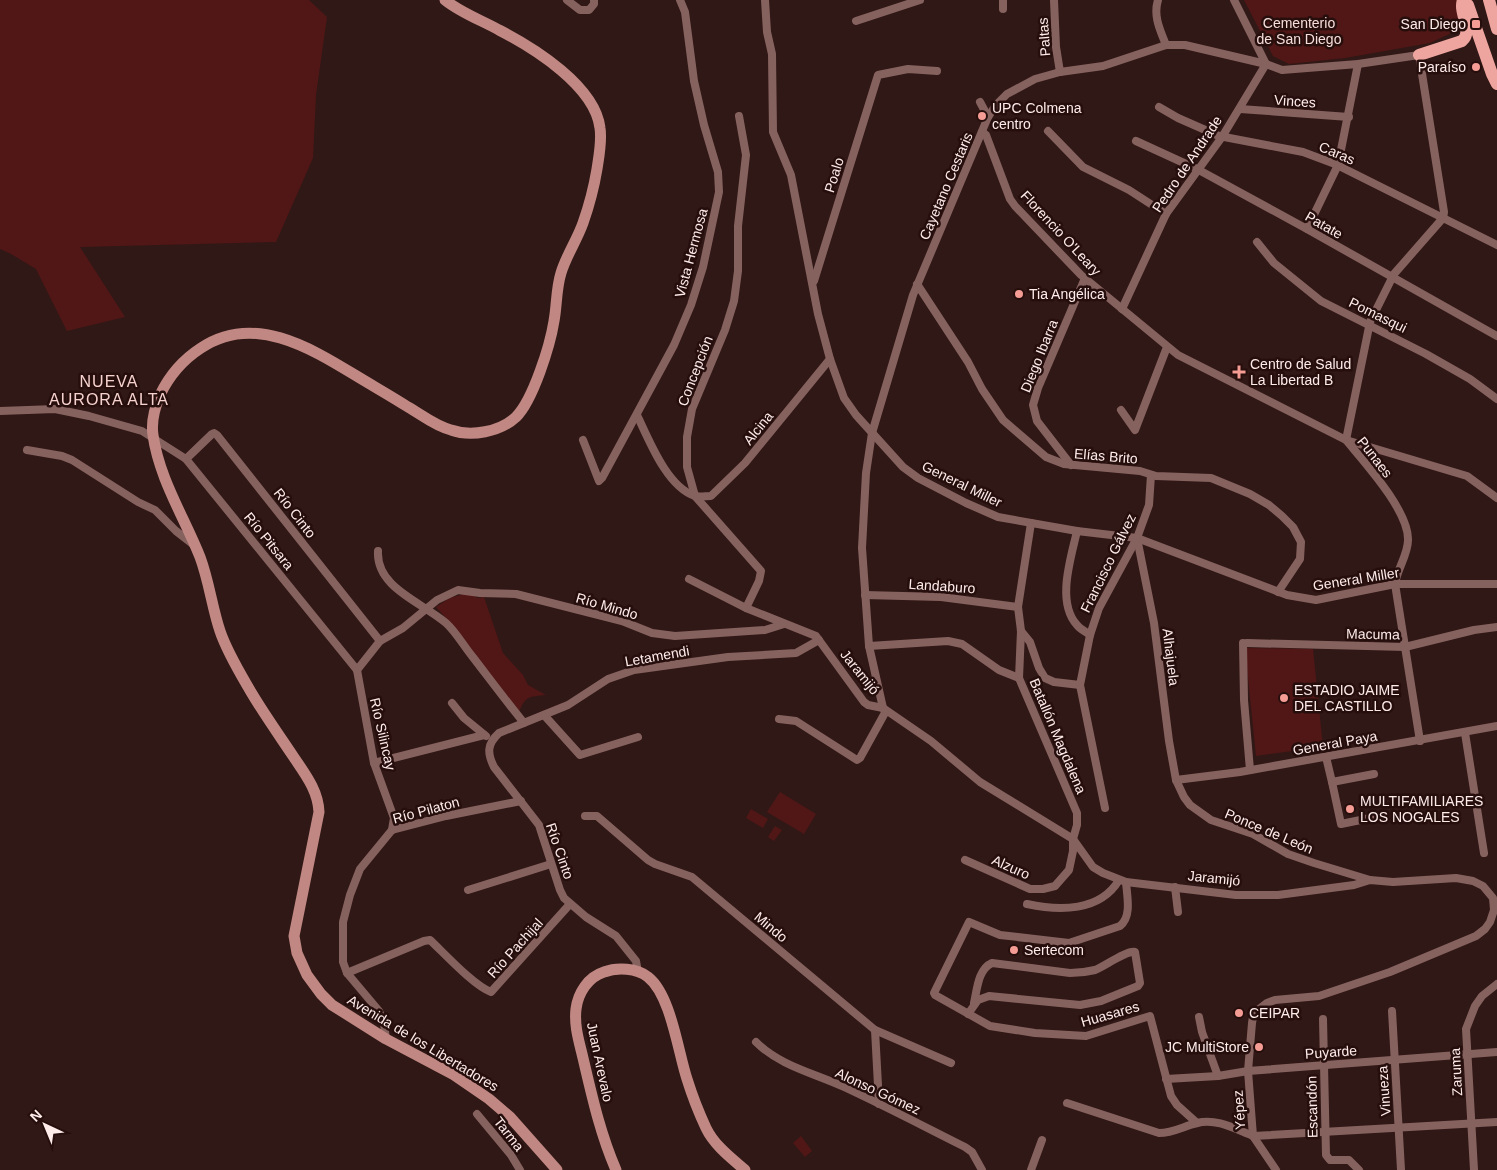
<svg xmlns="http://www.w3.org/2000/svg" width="1497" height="1170" font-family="Arial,sans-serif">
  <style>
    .green { fill: #501716 }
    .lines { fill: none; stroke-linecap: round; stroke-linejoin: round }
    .street { stroke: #86625f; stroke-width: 8 }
    .secondary { stroke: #c18883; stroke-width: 11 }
    .primary { stroke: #efa59f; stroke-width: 12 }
    .poi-dot { fill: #f59c95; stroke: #260e0d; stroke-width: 2 }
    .labels { text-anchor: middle; stroke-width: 5; stroke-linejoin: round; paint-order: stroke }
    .park-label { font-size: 14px; fill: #f6dedb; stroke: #260e0d }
    .poi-label { font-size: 14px; fill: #feecea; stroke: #260e0d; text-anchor: start }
    .street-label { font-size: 14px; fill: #feecea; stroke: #260e0d }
    .quarter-label { font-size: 16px; letter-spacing: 1px; fill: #f6d2cf; stroke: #260e0d }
  </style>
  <rect width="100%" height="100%" fill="#301816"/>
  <g class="green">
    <polygon points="0,0 309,0 327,17 316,95 313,158 276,242 80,247 125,317 67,331 36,269 11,254 0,249"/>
    <polygon points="1244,0 1457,0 1462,28 1430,43 1345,58 1289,64 1273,56"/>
    <path d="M 467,593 L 478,598 L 484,597 L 503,653 L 523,675 L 528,685 L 546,695 C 530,697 525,695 519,713 L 454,627 L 436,607 L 450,598 Z"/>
    <polygon points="1245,648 1313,649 1323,747 1256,756"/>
    <polygon points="780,792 816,814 804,834 767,812"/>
    <polygon points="751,809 768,819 763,828 746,818"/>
    <polygon points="775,826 782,830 774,841 768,837"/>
    <polygon points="801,1136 812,1151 805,1157 793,1143"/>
  </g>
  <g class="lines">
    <g class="street">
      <polyline points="567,0 580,10 589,10 594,4 594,0"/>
      <polyline points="765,0 767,32 772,54 773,132 791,175 818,314 830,359 844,398 856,415 903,467 918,478 966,503 998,517 1077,531 1137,538 1287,595 1316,600 1395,584 1497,584"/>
      <polyline points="1003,0 1003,9"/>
      <polyline points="1054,0 1056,47 1060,72"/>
      <path d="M 1158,0 C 1153,16 1160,30 1166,45"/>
      <polyline points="1234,0 1266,64"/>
      <polyline points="856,21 920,0"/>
      <polyline points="980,102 988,117"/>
      <polyline points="1159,107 1178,118 1219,136 1303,152 1335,164 1497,245"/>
      <polyline points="1240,109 1349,117"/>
      <polyline points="739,116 746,155 738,226 738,271 734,301 725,330 692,409 687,437 687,467 695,496 761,571 759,581 746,608"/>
      <polyline points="1048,131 1083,167 1129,190 1166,214"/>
      <polyline points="982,132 986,135 1010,199 1015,206 1081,275 1178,355 1346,440 1467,476 1497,498"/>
      <polyline points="1136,141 1197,169 1307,229 1497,336"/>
      <polyline points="1307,229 1338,165 1358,64"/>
      <polyline points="1257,242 1274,263 1321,301 1426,354 1470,379 1497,399"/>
      <polyline points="814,281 878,75 908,69 937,71"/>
      <polyline points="917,284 968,362 982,389 1003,420 1046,457 1064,464 1140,471 1156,476 1211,478 1250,494 1269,505 1282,516 1293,527 1301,542 1300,559 1278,592"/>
      <polyline points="1122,309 1166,214 1222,137 1266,64"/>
      <polyline points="1121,410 1135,430 1167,347"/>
      <polyline points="0,411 55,409 89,416 142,431 186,459 357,670 374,763 394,818 392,830"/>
      <path d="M 637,415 C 649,440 667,487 695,496 C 699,497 706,496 711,496 L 745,463 L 830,359"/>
      <polyline points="583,440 599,481 602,478 674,345 691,305 703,267 719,192 718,172 704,125 694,81 685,12 680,0"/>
      <polyline points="27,450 62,456 72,460 138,502 155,510 176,531 194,545"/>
      <polyline points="186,459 212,434 214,433 217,435 380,641"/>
      <polyline points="1071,465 1037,421 1033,405 1038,388 1085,278"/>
      <path d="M 1077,531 C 1071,558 1056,602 1077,625 C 1080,629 1086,632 1090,635"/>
      <polyline points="1137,538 1154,623 1169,741 1176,780 1184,797 1190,805 1211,820 1253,834 1288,854 1314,863 1370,880"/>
      <path d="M 378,551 C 376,588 422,602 446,623 C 456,632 463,645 472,656 C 489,678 506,701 524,723"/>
      <polyline points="689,579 746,608 816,636 864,702 868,705 883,708 931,741 980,782 1073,839 1093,867 1103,873 1126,882 1236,895 1278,895 1354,885 1370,880 1393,882 1456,878 1473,881 1483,886 1493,898 1494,910 1490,922 1485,929 1476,936 1390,972 1319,996 1275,1000 1267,1003 1258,1010 1253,1017 1252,1023 1248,1071 1253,1136 1276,1170"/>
      <polyline points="865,595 941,597 1018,607"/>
      <polyline points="1021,631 1030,642 1039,668 1045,678 1054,682 1080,685"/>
      <polyline points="1243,643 1244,700 1250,770"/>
      <polyline points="1247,643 1405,647 1474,630 1497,627"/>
      <polyline points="869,646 948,641 962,644 999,670 1019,678"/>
      <polyline points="357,670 380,641 403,628 437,600 458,590 480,593 516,594 622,621 652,633 675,636 765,630 784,624"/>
      <polyline points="452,703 464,718 486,736"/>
      <path d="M 883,708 L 869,646 L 862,548 L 866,473 L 872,433 L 913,295 L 988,117 L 996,105 L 1007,94 L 1035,79 L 1060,72 L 1103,66 L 1166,45 L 1185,45 L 1266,64 L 1282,70 L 1358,64 L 1419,55 L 1444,212 L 1443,218 L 1394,274 L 1370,322 L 1346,440 C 1365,463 1409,511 1408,540 C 1408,555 1397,569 1395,584 L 1420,741"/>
      <polyline points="544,715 580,755 638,737"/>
      <polyline points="779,719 796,721 857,760 860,758 886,711"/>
      <polyline points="1465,733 1484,853"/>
      <polyline points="1326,757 1332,782 1374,774"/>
      <polyline points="374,763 484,735"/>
      <polyline points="1176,780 1240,772 1497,726"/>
      <polyline points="1332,782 1341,824 1380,816"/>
      <polyline points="1105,808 1080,685 1090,635 1099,608 1137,538 1149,505 1151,475"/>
      <polyline points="585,816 597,816 648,860 655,864 692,877 875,1030 879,1104"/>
      <polyline points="965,860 1030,889 1043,889 1055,886 1069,870 1073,851 1073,839 1077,825 1077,813 1019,678 1021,631 1018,607 1031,523"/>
      <path d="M 1126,882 C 1127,896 1132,917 1120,926 L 1069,943 L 1000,935 L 969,922 L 934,993 L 935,995 L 990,1026 L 1035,1033 L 1086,1036 L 1150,1016 L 1171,1096 L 1177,1105 L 1197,1123"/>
      <polyline points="1175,887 1178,912"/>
      <polyline points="468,890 551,864"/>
      <path d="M 1027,904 C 1059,911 1100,912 1119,880"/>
      <path d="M 638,972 L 636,961 L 616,936 L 586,917 L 564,898 L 560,890 L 539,825 L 494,767 C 487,753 487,744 499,733 L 568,705 L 608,679 L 634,670 L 728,657 L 796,653 L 819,640"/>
      <path d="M 347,973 L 424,941 L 430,940 C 444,953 474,986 491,992 L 570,904"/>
      <polyline points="1392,1011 1401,1170"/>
      <path d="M 968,1014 L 978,1000 L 989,996 L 1080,1005 L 1101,1001 L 1138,986 L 1140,983 L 1135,952 C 1127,950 1105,966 1095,970 C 1087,972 1079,973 1070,973 L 992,963 C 978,969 977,990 974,1003"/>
      <polyline points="1199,1017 1202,1032 1218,1076"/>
      <polyline points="1323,1019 1326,1155 1330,1160 1349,1160 1359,1170"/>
      <polyline points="875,1030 951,1063"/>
      <polyline points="386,1039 384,1024 379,1011 347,973 343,962 343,922 350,895 360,869 392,830 446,816 521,801"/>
      <path d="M 756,1042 C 780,1066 814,1073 844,1087 C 885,1106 925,1127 965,1147 L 972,1152 L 982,1170"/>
      <polyline points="1166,1079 1218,1076 1248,1071 1497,1052"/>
      <path d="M 1067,1103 L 1159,1133 C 1173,1133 1184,1126 1197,1123 C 1217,1118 1235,1129 1253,1136 L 1497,1122"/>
      <polyline points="477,1114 511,1155 520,1170"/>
      <polyline points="1031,1170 1042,1140"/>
      <polyline points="1474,1170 1466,1029 1475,1006 1482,996 1497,984"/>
    </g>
    <g class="secondary">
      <path d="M 445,0 C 461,13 481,20 499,30 C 534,48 595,86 600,128 C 602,141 599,156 597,169 C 594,187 589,206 583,223 C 577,240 566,256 561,273 C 556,289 557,305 554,321 C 550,346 533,400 516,417 C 500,432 471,437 451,430 C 435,426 422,415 408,407 C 391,396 373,386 355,375 C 309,347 253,313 201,348 C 184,359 169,376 160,395 C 155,407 151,422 153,435 C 159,478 184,517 200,557 C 209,581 212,607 220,631 C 227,652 240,673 251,692 C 264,714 279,735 293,756 C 305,774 318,790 319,812 L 294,936 L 297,953 L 307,975 L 321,994 L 332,1005 L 386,1039 L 454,1075 L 489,1099 L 510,1117 L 557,1170"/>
      <path d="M 616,1170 C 600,1133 592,1096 583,1058 C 579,1041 574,1026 576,1009 C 578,993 588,977 604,972 C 617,967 637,968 648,977 C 671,995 678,1052 687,1079 C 692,1095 699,1113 706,1128 C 714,1145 731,1158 745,1170"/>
    </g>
    <g class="primary">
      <polyline points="1489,0 1497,29"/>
      <polyline points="1468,5 1492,74 1497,84"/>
      <path d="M 1419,55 L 1462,41 C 1474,31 1458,13 1463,0"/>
    </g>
  </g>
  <g class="poi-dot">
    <rect x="1471" y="19" width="10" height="10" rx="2.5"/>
    <circle cx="1476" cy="67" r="5"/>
    <circle cx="982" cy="116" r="5"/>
    <circle cx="1019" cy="294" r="5"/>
    <path d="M1236.5 364.5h5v5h5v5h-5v5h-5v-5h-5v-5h5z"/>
    <circle cx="1284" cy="698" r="5"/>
    <circle cx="1350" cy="809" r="5"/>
    <circle cx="1014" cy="950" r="5"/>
    <circle cx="1239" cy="1013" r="5"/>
    <circle cx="1259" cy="1047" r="5"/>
  </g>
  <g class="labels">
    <g class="park-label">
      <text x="1299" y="28">Cementerio<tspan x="1299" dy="16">de San Diego</tspan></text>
    </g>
    <g class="poi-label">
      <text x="1466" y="29" text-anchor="end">San Diego</text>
      <text x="1466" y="72" text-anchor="end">Paraíso</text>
      <text x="992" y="113">UPC Colmena<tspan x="992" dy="16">centro</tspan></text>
      <text x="1029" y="299">Tia Angélica</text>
      <text x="1250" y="369">Centro de Salud<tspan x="1250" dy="16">La Libertad B</tspan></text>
      <text x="1294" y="695">ESTADIO JAIME<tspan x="1294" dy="16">DEL CASTILLO</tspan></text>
      <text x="1360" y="806">MULTIFAMILIARES<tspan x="1360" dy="16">LOS NOGALES</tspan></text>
      <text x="1024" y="955">Sertecom</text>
      <text x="1249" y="1018">CEIPAR</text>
      <text x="1249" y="1052" text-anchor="end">JC MultiStore</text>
    </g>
    <g class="street-label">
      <text transform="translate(1044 37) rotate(-94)" y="5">Paltas</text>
      <text transform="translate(1295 101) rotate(4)" y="5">Vinces</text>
      <text transform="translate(1337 153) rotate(23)" y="5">Caras</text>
      <text transform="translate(1187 164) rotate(-56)" y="5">Pedro de Andrade</text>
      <text transform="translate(834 175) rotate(-73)" y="5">Poalo</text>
      <text transform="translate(946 186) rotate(-67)" y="5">Cayetano Cestaris</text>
      <text transform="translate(1324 225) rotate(30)" y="5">Patate</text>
      <text transform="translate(1061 233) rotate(47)" y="5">Florencio O'Leary</text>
      <text transform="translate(691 253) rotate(-75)" y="5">Vista Hermosa</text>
      <text transform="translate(1378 315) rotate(26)" y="5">Pomasqui</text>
      <text transform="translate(1039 356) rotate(-68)" y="5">Diego Ibarra</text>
      <text transform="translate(695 371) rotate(-69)" y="5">Concepción</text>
      <text transform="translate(758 428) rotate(-51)" y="5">Alcina</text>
      <text transform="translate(1106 456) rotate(5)" y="5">Elías Brito</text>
      <text transform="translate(1375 457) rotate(52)" y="5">Punaes</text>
      <text transform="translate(962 484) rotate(26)" y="5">General Miller</text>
      <text transform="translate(295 513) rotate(52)" y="5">Río Cinto</text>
      <text transform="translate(269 541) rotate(51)" y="5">Río Pitsara</text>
      <text transform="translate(1108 563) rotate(-64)" y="5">Francisco Gálvez</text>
      <text transform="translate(1356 579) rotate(-9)" y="5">General Miller</text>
      <text transform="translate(942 586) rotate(4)" y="5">Landaburo</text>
      <text transform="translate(607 606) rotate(16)" y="5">Río Mindo</text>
      <text transform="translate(1373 634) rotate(1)" y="5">Macuma</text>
      <text transform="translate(657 656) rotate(-10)" y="5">Letamendi</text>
      <text transform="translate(1171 657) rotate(83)" y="5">Alhajuela</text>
      <text transform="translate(860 672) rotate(51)" y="5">Jaramijó</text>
      <text transform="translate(383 734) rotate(77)" y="5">Río Silincay</text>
      <text transform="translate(1058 736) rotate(67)" y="5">Batallón Magdalena</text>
      <text transform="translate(1335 743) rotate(-10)" y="5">General Paya</text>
      <text transform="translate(426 810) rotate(-15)" y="5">Río Pilaton</text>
      <text transform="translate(1269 831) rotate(23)" y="5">Ponce de León</text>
      <text transform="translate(560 851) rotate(71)" y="5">Río Cinto</text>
      <text transform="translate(1011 867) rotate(24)" y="5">Alzuro</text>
      <text transform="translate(1214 878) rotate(6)" y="5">Jaramijó</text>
      <text transform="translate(771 927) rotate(40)" y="5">Mindo</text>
      <text transform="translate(515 948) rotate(-48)" y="5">Río Pachijal</text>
      <text transform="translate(1110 1014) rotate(-16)" y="5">Huasares</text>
      <text transform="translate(423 1043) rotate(31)" y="5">Avenida de los Libertadores</text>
      <text transform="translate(1331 1052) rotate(-4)" y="5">Puyarde</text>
      <text transform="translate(600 1062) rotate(78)" y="5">Juan Arevalo</text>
      <text transform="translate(1456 1072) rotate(-93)" y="5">Zaruma</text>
      <text transform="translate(878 1091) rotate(25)" y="5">Alonso Gómez</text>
      <text transform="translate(1384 1091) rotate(-94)" y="5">Vinueza</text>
      <text transform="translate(1312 1107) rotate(-91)" y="5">Escandón</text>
      <text transform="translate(1239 1110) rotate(-94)" y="5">Yépez</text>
      <text transform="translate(509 1134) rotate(52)" y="5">Tarma</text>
    </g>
    <g class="quarter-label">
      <text x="109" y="387">NUEVA<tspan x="109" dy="18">AURORA ALTA</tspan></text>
    </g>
  </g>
  <g transform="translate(45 1125) rotate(316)" stroke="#260e0d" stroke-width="4" paint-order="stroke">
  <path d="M0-4L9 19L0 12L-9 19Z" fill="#feecea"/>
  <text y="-8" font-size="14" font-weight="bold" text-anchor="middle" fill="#feecea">N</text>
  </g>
</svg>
